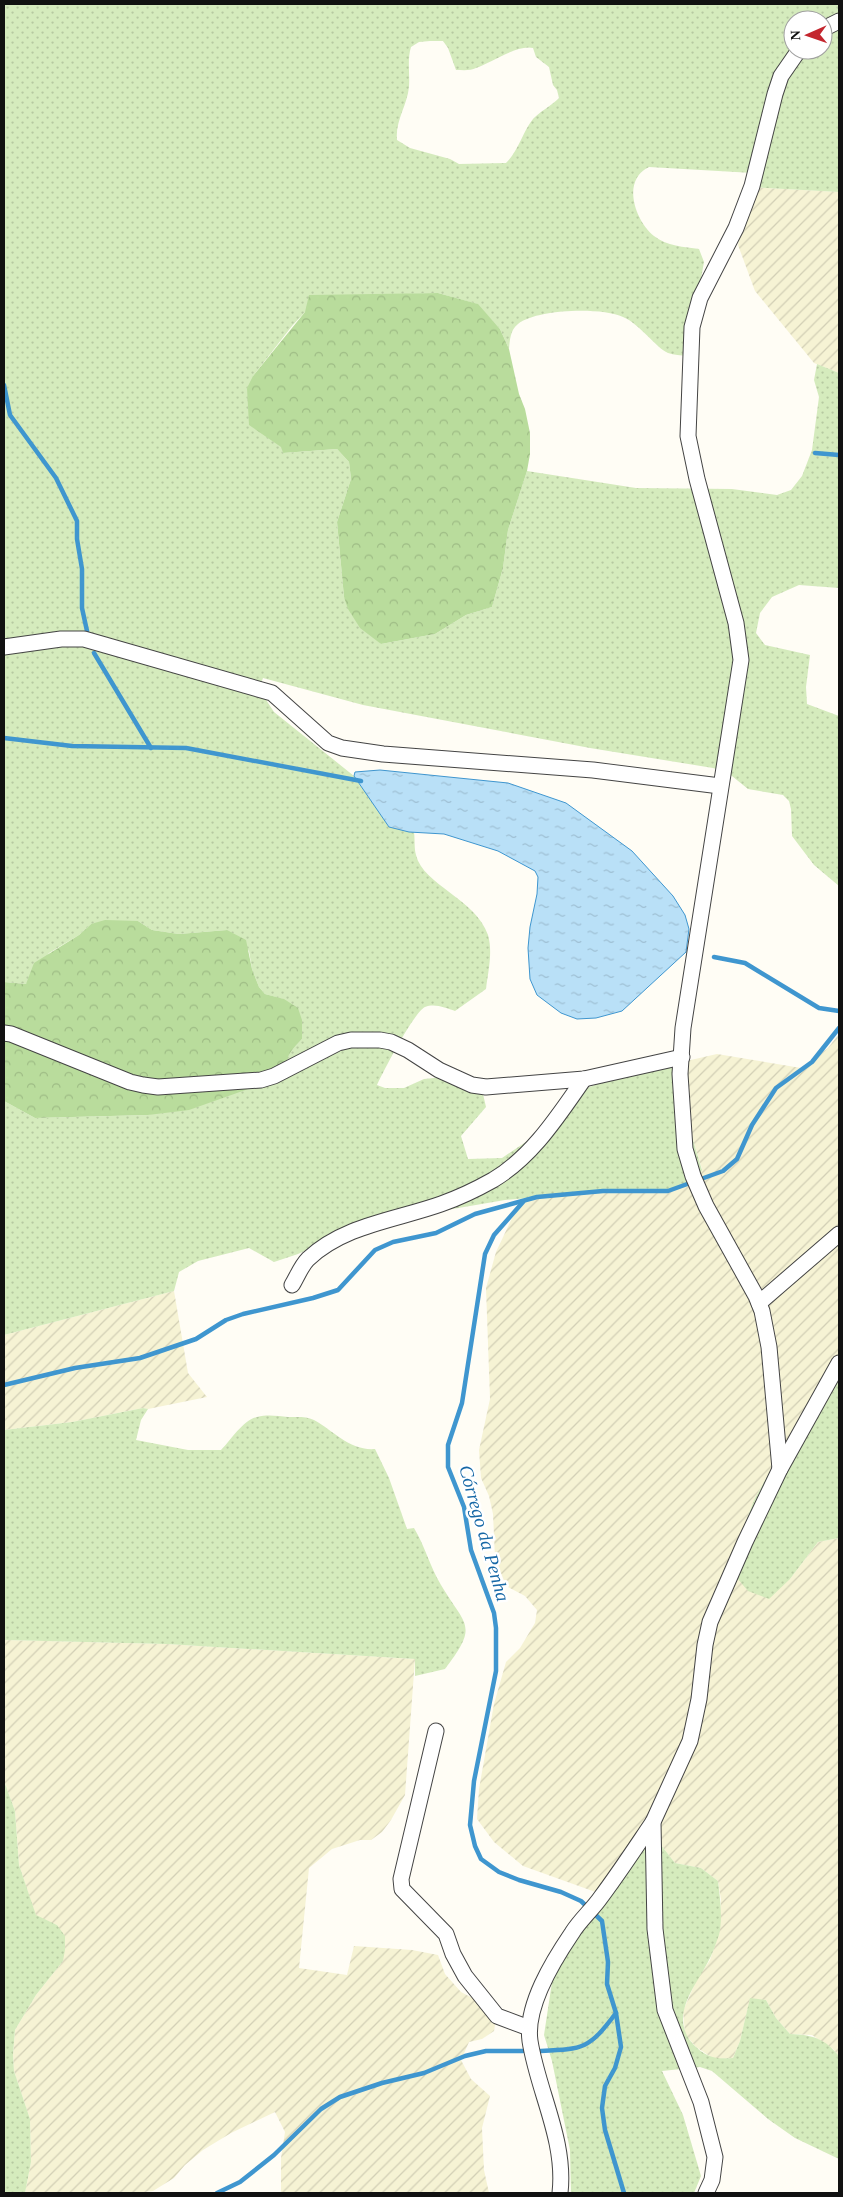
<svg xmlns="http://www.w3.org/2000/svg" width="843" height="2197" font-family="Georgia,serif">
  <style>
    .farmland { fill: url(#farmland-furrows) }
    .grass { fill: url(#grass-dots); fill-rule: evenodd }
    .forest { fill: url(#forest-crowns) }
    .water { fill: url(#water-ripples); stroke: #3f96cf }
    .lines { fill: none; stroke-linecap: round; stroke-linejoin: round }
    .stream { stroke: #3f96cf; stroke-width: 4.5 }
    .street-casing { stroke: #444; stroke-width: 17 }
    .street { stroke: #fff; stroke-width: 15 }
    .labels { text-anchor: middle; stroke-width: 5; stroke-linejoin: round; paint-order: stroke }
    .water-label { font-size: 19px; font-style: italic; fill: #1768a6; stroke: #fff }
  </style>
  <defs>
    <pattern id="farmland-furrows" width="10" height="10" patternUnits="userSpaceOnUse" patternTransform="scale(1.25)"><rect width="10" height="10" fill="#f6f3d4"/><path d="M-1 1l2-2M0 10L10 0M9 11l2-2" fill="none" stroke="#d2cfb5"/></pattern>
    <pattern id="grass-dots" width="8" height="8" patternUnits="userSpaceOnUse" patternTransform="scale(1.25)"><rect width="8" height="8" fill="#d5ebbd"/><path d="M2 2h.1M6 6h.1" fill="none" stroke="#b6c8a1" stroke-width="1.8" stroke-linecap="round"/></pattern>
    <pattern id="forest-crowns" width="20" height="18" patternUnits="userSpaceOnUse" patternTransform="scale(1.25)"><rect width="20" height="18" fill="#b9dc9c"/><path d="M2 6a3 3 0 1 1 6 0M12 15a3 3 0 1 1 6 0" fill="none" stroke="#9ebc85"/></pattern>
    <pattern id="water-ripples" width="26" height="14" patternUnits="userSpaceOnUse" patternTransform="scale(1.25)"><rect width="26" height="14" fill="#b9e0f7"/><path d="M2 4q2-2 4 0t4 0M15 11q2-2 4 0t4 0" fill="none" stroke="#9ebfd3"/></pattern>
  </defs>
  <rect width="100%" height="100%" fill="#fffdf5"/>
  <g class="farmland">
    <polygon points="749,187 839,192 839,373 814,363 755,291 738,245"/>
    <polygon points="839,1034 839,1355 817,1386 754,1500 740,1537 790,1579 818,1542 839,1538 839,2056 833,2049 812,2035 790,2034 776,2018 766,2000 750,1999 740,2041 733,2058 714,2059 696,2047 685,2034 683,2011 696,1981 710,1960 719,1933 721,1900 718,1881 701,1868 675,1863 661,1845 660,1803 601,1894 523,1866 494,1842 477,1819 479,1789 494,1704 506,1662 520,1648 535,1623 537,1610 525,1596 506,1586 495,1557 493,1514 489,1496 481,1478 479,1450 490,1399 486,1288 496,1252 521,1199 605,1192 659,1193 702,1169 690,1130 682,1062 717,1054 801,1068 828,1048"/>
    <polygon points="174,1291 188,1373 207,1397 148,1409 143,1408 72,1422 4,1430 4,1335"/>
    <polygon points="4,1640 166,1644 415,1659 405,1795 391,1820 382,1832 371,1840 360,1840 332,1849 309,1868 299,1968 347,1975 354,1946 412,1950 438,1955 445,1974 461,1992 482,2003 496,2019 494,2031 482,2039 469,2042 461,2060 471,2079 490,2096 482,2128 484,2170 489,2193 281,2193 281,2158 285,2132 275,2112 231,2133 203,2150 185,2165 174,2178 153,2191 136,2193 25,2193 31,2162 30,2119 14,2071 13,2055 15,2030 36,1995 63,1961 57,1925 36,1916 19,1865 15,1811 4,1781"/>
  </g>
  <g class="grass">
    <path d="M 4,4 L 839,4 L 839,192 L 749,187 L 753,173 L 649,167 C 621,180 635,221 654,236 C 666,246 685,247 699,249 L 704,262 L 687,356 C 681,355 674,355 668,353 C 656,348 640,324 623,317 C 601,307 537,309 518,324 C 510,330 510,340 509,349 L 500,329 L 477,304 L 438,293 L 376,295 L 305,312 L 292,326 L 253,376 L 267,436 L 282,447 L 283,453 L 337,449 L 349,462 L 351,479 L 337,522 L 344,597 L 381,644 L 435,634 L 466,615 L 492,607 L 503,568 L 508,530 L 527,471 L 636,488 L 732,489 L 777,495 L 791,490 L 802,476 L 812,450 L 819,397 L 814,380 L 817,364 L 839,373 L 839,588 L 799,585 L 772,597 L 760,613 L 756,633 L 765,645 L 810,655 L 806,687 L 807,704 L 839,716 L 839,886 L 814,865 L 792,836 L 791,809 L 789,801 L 783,795 L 748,789 L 727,772 L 713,768 L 590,748 L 363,705 L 263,678 L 259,689 L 274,712 L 354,776 L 389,827 L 414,832 C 415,839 414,848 416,855 C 423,885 476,899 488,935 C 493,952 488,972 486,989 L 455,1011 C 446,1008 435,1003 425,1007 C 414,1012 383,1072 377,1085 L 385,1088 L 404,1088 L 424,1079 L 444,1077 L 483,1094 L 486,1107 L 461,1136 L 468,1159 L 502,1158 L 533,1137 L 574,1093 L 621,1075 L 682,1062 L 690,1130 L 702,1170 L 694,1183 L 679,1189 L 659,1193 L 605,1192 L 505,1200 L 359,1225 L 298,1254 L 274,1262 L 249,1248 L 198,1261 L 179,1272 L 174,1291 L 4,1335 L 4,1101 L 35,1118 L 148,1115 L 286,1060 L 288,1054 L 302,1039 L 283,999 L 265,994 L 259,987 L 252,969 L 249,951 L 227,930 L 179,934 L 152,930 L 138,921 L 91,924 L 79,935 L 49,953 L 26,984 L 4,982 ZM 793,20 L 823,20 L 823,50 L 793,50 ZM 430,41 L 443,41 L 448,48 L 456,70 C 462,70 471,71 476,68 C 491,63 518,44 533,48 L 536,57 L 549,67 L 553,85 L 557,90 L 559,98 C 552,105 538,113 533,119 C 522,133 519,150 506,163 L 459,164 L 450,159 L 410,148 L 397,140 C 395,121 407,106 409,87 C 410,73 407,60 411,47 L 419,42 Z"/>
    <polygon points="839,1355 839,1538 818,1542 790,1579 769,1599 748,1591 737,1578 740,1537 754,1500 817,1386"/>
    <path d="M 143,1408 L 148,1409 L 141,1420 L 136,1440 L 188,1450 L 221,1450 C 231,1440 243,1420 257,1417 C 268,1414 278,1416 288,1417 C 297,1417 306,1416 314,1420 C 334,1431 350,1451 375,1449 L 389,1478 L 407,1529 L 414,1528 C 425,1546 430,1567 441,1585 C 466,1627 479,1624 445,1669 L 415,1676 L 415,1659 L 166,1644 L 4,1640 L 4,1430 L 72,1422 Z"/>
    <polygon points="4,1781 15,1811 19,1865 36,1915 57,1925 65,1936 65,1950 63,1961 36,1995 15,2030 13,2055 14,2071 30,2119 31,2162 25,2193 4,2193"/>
    <path d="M 660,1802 L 661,1845 L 675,1863 L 701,1868 L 718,1881 C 720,1898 723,1918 719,1935 C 716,1943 713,1953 709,1960 C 696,1986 669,2015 692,2043 C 706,2058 715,2059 733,2058 L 740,2041 L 750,1998 L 766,2000 L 776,2018 L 790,2034 C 813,2035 824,2038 839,2056 L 839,2159 L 795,2138 L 768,2119 L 712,2071 L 700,2067 L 662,2071 L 683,2115 L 701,2176 L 694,2193 L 571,2193 L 570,2150 L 552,2061 L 544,2035 L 554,1969 Z"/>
  </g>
  <g class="forest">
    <polygon points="438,293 478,304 500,329 509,349 519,394 525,409 530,433 530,454 527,471 508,530 503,568 492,607 466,615 435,634 381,644 360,628 348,609 344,597 337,522 351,479 349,462 337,449 283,453 281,447 249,425 247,388 253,376 305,312 309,295"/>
    <path d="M 105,920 L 138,921 L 152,930 L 179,934 L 227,930 L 246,940 L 252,969 L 259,987 L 265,994 L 284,999 L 298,1008 L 302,1020 L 302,1039 C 293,1049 285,1055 287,1068 L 251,1088 L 189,1110 L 148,1115 L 35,1118 L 4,1101 L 4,982 L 26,984 L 34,963 L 79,935 L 91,924 Z"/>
  </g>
  <polygon class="water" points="380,770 508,783 566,803 632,851 673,896 685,915 689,929 686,952 622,1011 596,1018 577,1019 561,1013 537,995 530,979 528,948 530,927 537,894 538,877 535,871 498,851 444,834 409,832 389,827 354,776 355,772"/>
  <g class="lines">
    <g class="stream">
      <polyline points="4,385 10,415 56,478 77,521 77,539 82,569 82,608 87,631"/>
      <polyline points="815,453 839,455"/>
      <polyline points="94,653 151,748"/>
      <polyline points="4,738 72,746 186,748 361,781"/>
      <polyline points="714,957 745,963 819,1008 839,1011"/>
      <polyline points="523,1202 494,1235 485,1254 462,1403 448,1445 448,1467 464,1507 471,1550 494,1613 496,1628 496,1671 474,1781 470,1825 475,1846 481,1859 499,1872 519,1880 561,1892 581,1901 602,1921 608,1962 607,1984 616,2013 621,2047 615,2068 605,2086 602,2108 605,2130 624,2193"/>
      <polyline points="4,1385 75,1368 140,1358 196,1339 226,1320 243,1314 313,1298 338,1290 375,1250 393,1242 436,1233 475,1214 537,1197 603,1191 668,1191 723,1171 737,1159 752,1125 776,1088 812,1062 839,1028"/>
      <path d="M 540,2051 C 584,2049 589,2049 616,2013"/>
      <polyline points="217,2193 240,2182 274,2155 321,2109 340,2097 382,2083 424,2073 465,2056 486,2051 523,2051"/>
    </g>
    <g class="street-casing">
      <g id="street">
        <polyline points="823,29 839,21"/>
        <polyline points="4,647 61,639 84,639 272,693 328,743 342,748 383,754 593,770 720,786"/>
        <polyline points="4,1033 11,1034 130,1082 143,1085 158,1087 261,1080 274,1076 338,1043 351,1040 380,1040 391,1042 408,1050 439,1070 472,1085 486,1087 584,1079 682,1057"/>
        <path d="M 292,1285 C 297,1277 301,1266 308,1259 C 344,1225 396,1220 441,1204 C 458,1198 477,1189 493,1180 C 533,1156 558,1116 584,1079"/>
        <polyline points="759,1303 839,1234"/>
        <polyline points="780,1469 769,1347 762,1311 756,1296 706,1206 693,1176 685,1149 680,1074 683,1028 741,660 736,623 697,479 688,436 692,327 700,298 736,228 752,186 775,94 781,76 799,50"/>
        <polyline points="436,1731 401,1879 402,1889 446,1934 453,1954 465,1976 497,2016 529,2028"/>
        <path d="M 560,2193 C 566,2140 538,2092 530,2041 C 525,2006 553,1961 572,1933 C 580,1920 592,1910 601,1897 C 619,1873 636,1847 653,1822"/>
        <polyline points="706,2193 712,2180 715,2157 701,2102 665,2010 655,1929 653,1822 690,1741 699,1699 705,1645 710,1622 745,1542 780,1469 839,1363"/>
      </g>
    </g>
    <use href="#street" class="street"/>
  </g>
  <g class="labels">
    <g class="water-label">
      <text transform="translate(485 1533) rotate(74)" y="7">Córrego da Penha</text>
    </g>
  </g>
  <rect width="843" height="2197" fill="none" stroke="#111111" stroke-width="10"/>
  <g transform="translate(808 35) rotate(268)"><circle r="24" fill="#ffffff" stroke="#a0a0a0"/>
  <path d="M0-4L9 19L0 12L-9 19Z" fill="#c4262e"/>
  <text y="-8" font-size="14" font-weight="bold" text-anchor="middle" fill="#111111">N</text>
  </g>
</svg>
